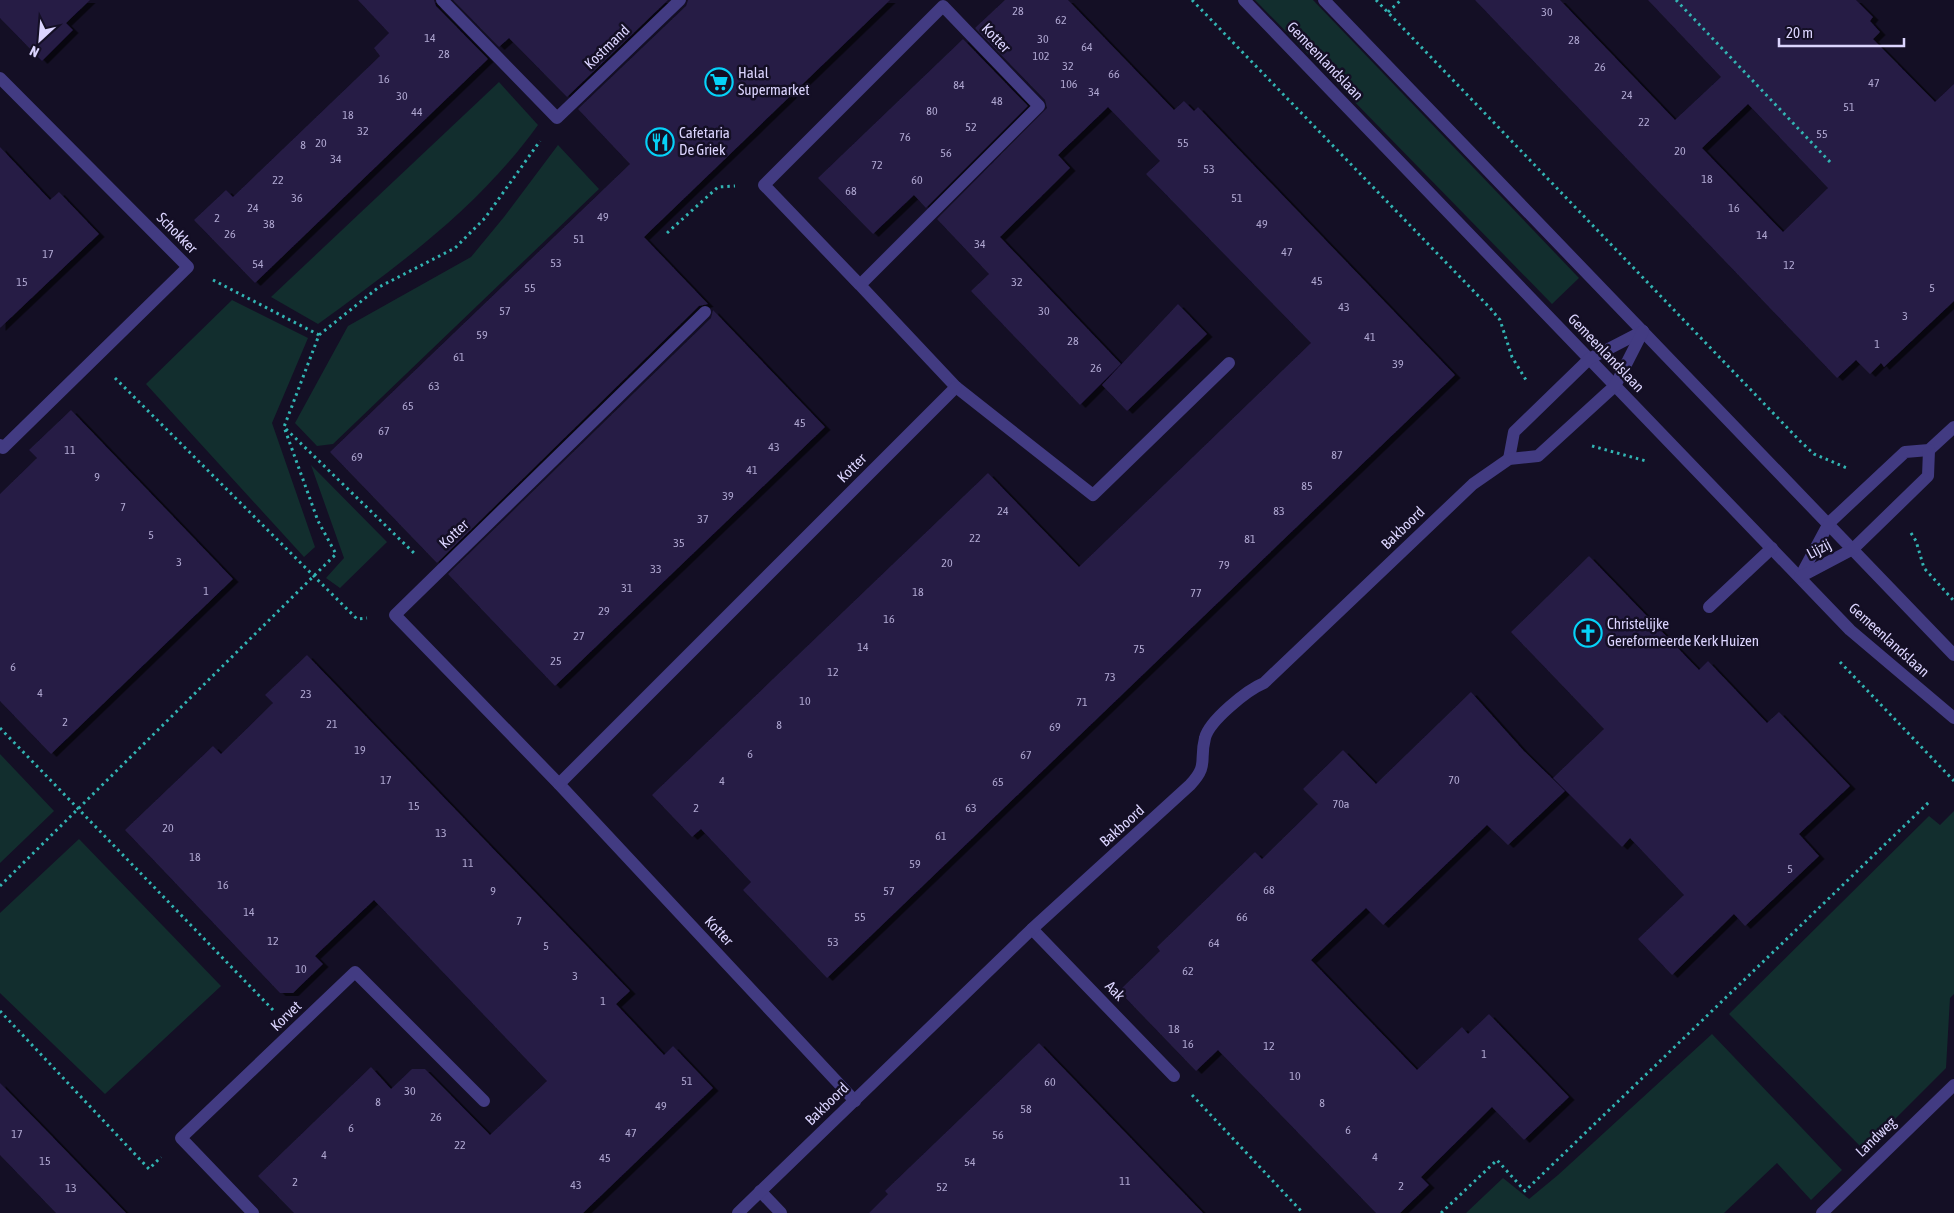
<svg xmlns="http://www.w3.org/2000/svg" width="1954" height="1213" font-family="'Asap Condensed',sans-serif">
  <style>
    .green { fill: #122e2e }
    .building { fill: #261c45; fill-rule: evenodd; filter: url(#shadow) }
    .lines { fill: none; stroke-linecap: round; stroke-linejoin: round }
    .path { stroke: #32b4b3; stroke-width: 3; stroke-dasharray: 2.5 4; stroke-linecap: butt }
    .minor { stroke: #423b82; stroke-width: 12 }
    .labels { text-anchor: middle; stroke-width: 5; stroke-linejoin: round; paint-order: stroke }
    .number-label { font-size: 12px; fill: #aea6d0 }
    .street-label { font-size: 15px; fill: #dbd4fe; stroke: #140f25 }
    .poi-label { font-size: 15px; fill: #dbd4fe; stroke: #140f25; text-anchor: start }
  </style>
  <defs>
    <filter id="shadow"><feDropShadow dx="5.5" dy="3" stdDeviation="0" flood-color="#0009"/></filter>
  </defs>
  <rect width="100%" height="100%" fill="#140f25"/>
  <g class="green">
    <polygon points="1255,0 1313,0 1579,278 1552,304"/>
    <path d="M 499,82 L 538,125 C 479,207 398,266 318,324 L 271,297 Z"/>
    <polygon points="558,145 599,189 333,444 317,446 295,423 348,326 471,257 504,217"/>
    <polygon points="232,300 308,338 272,423 315,547 304,557 146,384"/>
    <polygon points="311,465 387,542 340,588 326,578 344,558"/>
    <polygon points="0,754 54,811 0,863"/>
    <polygon points="1954,811 1954,994 1950,998 1946,1068 1864,1150 1729,1014 1929,816 1940,825"/>
    <polygon points="79,839 221,986 105,1094 0,993 0,913"/>
    <polygon points="1712,1034 1842,1170 1811,1200 1777,1163 1724,1213 1466,1213 1503,1178 1529,1199 1558,1175"/>
  </g>
  <g class="building">
    <polygon points="0,0 90,0 66,23 73,30 42,61 0,18"/>
    <polygon points="358,0 434,0 436,6 488,59 255,283 194,220 226,190 233,197 380,56 374,48 389,33"/>
    <polygon points="453,0 668,0 567,97 509,38 499,47"/>
    <polygon points="688,0 890,0 644,237 708,304 699,306 437,563 330,452 630,164 578,109 686,6"/>
    <polygon points="1005,0 1068,0 1174,110 1184,101 1194,111 1198,107 1455,375 827,978 743,890 751,882 701,829 692,837 652,795 988,473 1079,567 1311,343 1146,174 1160,161 1108,107 1058,155 1070,168 1000,237 1121,364 1080,405 971,291 989,274 937,219 1047,108 1045,100 975,28"/>
    <path d="M 1475,0 L 1560,0 L 1675,120 L 1721,77 L 1648,0 L 1856,0 L 1873,17 L 1870,21 L 1880,32 L 1873,39 L 1935,102 L 1954,84 L 1954,301 L 1884,367 L 1881,363 L 1870,374 L 1856,360 L 1837,378 ZM 1748,104 L 1828,188 L 1783,232 L 1702,148 Z"/>
    <polygon points="963,39 1028,106 926,208 914,195 873,234 818,178"/>
    <polygon points="0,147 50,200 59,192 99,234 0,328"/>
    <polygon points="1178,304 1207,334 1127,411 1102,385"/>
    <polygon points="713,310 825,427 555,686 448,574 711,318"/>
    <polygon points="71,410 233,579 51,754 0,701 0,494 37,458 29,450"/>
    <polygon points="1589,556 1699,670 1708,661 1767,723 1779,712 1850,786 1799,834 1819,856 1745,926 1734,914 1672,975 1638,939 1684,895 1630,838 1622,847 1553,778 1604,729 1511,632"/>
    <polygon points="307,655 630,991 616,1004 664,1055 673,1046 713,1088 583,1213 294,1213 258,1176 371,1067 391,1089 412,1069 425,1069 490,1135 547,1081 374,900 315,956 323,964 293,993 280,993 125,830 213,746 221,754 273,703 265,695"/>
    <polygon points="1471,692 1523,750 1565,791 1508,845 1487,825 1383,925 1366,908 1311,960 1417,1070 1462,1027 1468,1034 1489,1014 1569,1097 1524,1140 1492,1107 1421,1177 1429,1185 1400,1213 1376,1213 1218,1050 1196,1071 1119,991 1160,951 1157,947 1255,852 1262,859 1318,804 1303,789 1343,750 1376,784"/>
    <polygon points="1039,1043 1203,1213 869,1213 888,1194 885,1191"/>
    <polygon points="0,1083 42,1126 126,1213 56,1213 0,1155"/>
  </g>
  <g class="lines">
    <g class="path">
      <polyline points="1192,0 1490,308 1500,320 1512,357 1526,380"/>
      <polyline points="1376,0 1800,441 1814,454 1847,468"/>
      <polyline points="1676,0 1831,163"/>
      <polyline points="1388,12 1401,0"/>
      <polyline points="667,233 718,187 735,186"/>
      <polyline points="213,280 319,335"/>
      <polyline points="115,378 357,619 367,618"/>
      <polyline points="286,429 416,555"/>
      <polyline points="1592,446 1646,461"/>
      <polyline points="1911,533 1916,541 1924,568 1954,601"/>
      <polyline points="1840,662 1954,781"/>
      <polyline points="0,728 274,1011"/>
      <polyline points="0,886 336,554 318,521 284,427 319,335 379,287 455,248 485,218 540,141"/>
      <polyline points="0,1011 149,1169 161,1157"/>
      <polyline points="1192,1095 1303,1213"/>
      <polyline points="1441,1213 1497,1160 1525,1191 1930,801"/>
    </g>
    <g class="minor">
      <polyline points="442,0 557,118 680,0"/>
      <polyline points="1244,0 1850,630 1954,718"/>
      <polyline points="1324,0 1954,655"/>
      <polyline points="0,78 188,267 3,448 0,445"/>
      <polyline points="860,285 764,185 943,6 1039,106 860,285 956,387 1093,495 1229,363"/>
      <polyline points="705,312 395,615 559,784 855,1101"/>
      <polyline points="1509,459 1514,432 1582,366 1589,359 1643,331"/>
      <polyline points="1800,577 1829,523 1905,452 1929,450 1954,427"/>
      <polyline points="1800,577 1853,549 1928,476 1929,450"/>
      <polyline points="1709,607 1772,548"/>
      <polyline points="559,784 956,387"/>
      <polyline points="1032,929 1174,1076"/>
      <polyline points="760,1191 781,1213"/>
      <polyline points="253,1213 181,1138 355,972 484,1101"/>
      <path d="M 738,1213 L 1032,929 L 1190,785 C 1209,765 1199,761 1205,738 C 1209,721 1247,690 1264,683 L 1473,484 L 1509,459 L 1538,456 L 1607,393 L 1615,386 L 1643,331"/>
      <polyline points="1822,1213 1954,1085"/>
    </g>
  </g>
  <defs>
    <g id="supermarket-ring" transform="scale(1.4375)"><circle r="9.5" fill="#140f25" stroke="#06d2f8" stroke-width="1.5"/><path d="M-6-5.5h2.5l.6 2H6L4.5 2H-2.5L-4.4-4H-6ZM-1.5 3.2a1.3 1.3 0 1 0 .1 0ZM3 3.2a1.3 1.3 0 1 0 .1 0Z" fill="#06d2f8"/></g>
    <g id="restaurant-ring" transform="scale(1.4375)"><circle r="9.5" fill="#140f25" stroke="#06d2f8" stroke-width="1.5"/><path d="M-5-6h1v4h1v-4h1v4h1v-4h1v5L-1.5 .5V6h-2V.5L-5-1ZM5-6V6H3V1.5H1.5Q1.5-4 5-6Z" fill="#06d2f8"/></g>
    <g id="church-ring" transform="scale(1.4375)"><circle r="9.5" fill="#140f25" stroke="#06d2f8" stroke-width="1.5"/><path d="M-1.2-6h2.4v3.5h3.3v2.4h-3.3V6h-2.4V-.1h-3.3v-2.4h3.3Z" fill="#06d2f8"/></g>
  </defs>
  <g fill-rule="evenodd">
    <use href="#supermarket-ring" x="719" y="82"/>
    <use href="#restaurant-ring" x="660" y="142"/>
    <use href="#church-ring" x="1588" y="633"/>
  </g>
  <g class="labels">
    <g class="number-label">
      <text x="1018" y="15">28</text>
      <text x="1547" y="16">30</text>
      <text x="1061" y="24">62</text>
      <text x="430" y="42">14</text>
      <text x="1043" y="43">30</text>
      <text x="1574" y="44">28</text>
      <text x="1087" y="51">64</text>
      <text x="444" y="58">28</text>
      <text x="1041" y="60">102</text>
      <text x="1068" y="70">32</text>
      <text x="1600" y="71">26</text>
      <text x="1114" y="78">66</text>
      <text x="384" y="83">16</text>
      <text x="1874" y="87">47</text>
      <text x="1069" y="88">106</text>
      <text x="959" y="89">84</text>
      <text x="1094" y="96">34</text>
      <text x="1627" y="99">24</text>
      <text x="402" y="100">30</text>
      <text x="997" y="105">48</text>
      <text x="1849" y="111">51</text>
      <text x="932" y="115">80</text>
      <text x="417" y="116">44</text>
      <text x="348" y="119">18</text>
      <text x="1644" y="126">22</text>
      <text x="971" y="131">52</text>
      <text x="363" y="135">32</text>
      <text x="1822" y="138">55</text>
      <text x="905" y="141">76</text>
      <text x="321" y="147">20</text>
      <text x="1183" y="147">55</text>
      <text x="303" y="149">8</text>
      <text x="1680" y="155">20</text>
      <text x="946" y="157">56</text>
      <text x="336" y="163">34</text>
      <text x="877" y="169">72</text>
      <text x="1209" y="173">53</text>
      <text x="1707" y="183">18</text>
      <text x="278" y="184">22</text>
      <text x="917" y="184">60</text>
      <text x="851" y="195">68</text>
      <text x="297" y="202">36</text>
      <text x="1237" y="202">51</text>
      <text x="253" y="212">24</text>
      <text x="1734" y="212">16</text>
      <text x="603" y="221">49</text>
      <text x="217" y="222">2</text>
      <text x="269" y="228">38</text>
      <text x="1262" y="228">49</text>
      <text x="230" y="238">26</text>
      <text x="1762" y="239">14</text>
      <text x="579" y="243">51</text>
      <text x="980" y="248">34</text>
      <text x="1287" y="256">47</text>
      <text x="48" y="258">17</text>
      <text x="556" y="267">53</text>
      <text x="258" y="268">54</text>
      <text x="1789" y="269">12</text>
      <text x="1317" y="285">45</text>
      <text x="22" y="286">15</text>
      <text x="1017" y="286">32</text>
      <text x="530" y="292">55</text>
      <text x="1932" y="292">5</text>
      <text x="1344" y="311">43</text>
      <text x="505" y="315">57</text>
      <text x="1044" y="315">30</text>
      <text x="1905" y="320">3</text>
      <text x="482" y="339">59</text>
      <text x="1370" y="341">41</text>
      <text x="1073" y="345">28</text>
      <text x="1877" y="348">1</text>
      <text x="459" y="361">61</text>
      <text x="1398" y="368">39</text>
      <text x="1096" y="372">26</text>
      <text x="434" y="390">63</text>
      <text x="408" y="410">65</text>
      <text x="800" y="427">45</text>
      <text x="384" y="435">67</text>
      <text x="774" y="451">43</text>
      <text x="70" y="454">11</text>
      <text x="1337" y="459">87</text>
      <text x="357" y="461">69</text>
      <text x="752" y="474">41</text>
      <text x="97" y="481">9</text>
      <text x="1307" y="490">85</text>
      <text x="728" y="500">39</text>
      <text x="123" y="511">7</text>
      <text x="1003" y="515">24</text>
      <text x="1279" y="515">83</text>
      <text x="703" y="523">37</text>
      <text x="151" y="539">5</text>
      <text x="975" y="542">22</text>
      <text x="1250" y="543">81</text>
      <text x="679" y="547">35</text>
      <text x="179" y="566">3</text>
      <text x="947" y="567">20</text>
      <text x="1224" y="569">79</text>
      <text x="656" y="573">33</text>
      <text x="627" y="592">31</text>
      <text x="206" y="595">1</text>
      <text x="918" y="596">18</text>
      <text x="1196" y="597">77</text>
      <text x="604" y="615">29</text>
      <text x="889" y="623">16</text>
      <text x="579" y="640">27</text>
      <text x="863" y="651">14</text>
      <text x="1139" y="653">75</text>
      <text x="556" y="665">25</text>
      <text x="13" y="671">6</text>
      <text x="833" y="676">12</text>
      <text x="1110" y="681">73</text>
      <text x="40" y="697">4</text>
      <text x="306" y="698">23</text>
      <text x="805" y="705">10</text>
      <text x="1082" y="706">71</text>
      <text x="65" y="726">2</text>
      <text x="332" y="728">21</text>
      <text x="779" y="729">8</text>
      <text x="1055" y="731">69</text>
      <text x="360" y="754">19</text>
      <text x="750" y="758">6</text>
      <text x="1026" y="759">67</text>
      <text x="386" y="784">17</text>
      <text x="1454" y="784">70</text>
      <text x="722" y="785">4</text>
      <text x="998" y="786">65</text>
      <text x="1341" y="808">70a</text>
      <text x="414" y="810">15</text>
      <text x="696" y="812">2</text>
      <text x="971" y="812">63</text>
      <text x="168" y="832">20</text>
      <text x="441" y="837">13</text>
      <text x="941" y="840">61</text>
      <text x="195" y="861">18</text>
      <text x="468" y="867">11</text>
      <text x="915" y="868">59</text>
      <text x="1790" y="873">5</text>
      <text x="223" y="889">16</text>
      <text x="1269" y="894">68</text>
      <text x="493" y="895">9</text>
      <text x="889" y="895">57</text>
      <text x="249" y="916">14</text>
      <text x="860" y="921">55</text>
      <text x="1242" y="921">66</text>
      <text x="519" y="925">7</text>
      <text x="273" y="945">12</text>
      <text x="833" y="946">53</text>
      <text x="1214" y="947">64</text>
      <text x="546" y="950">5</text>
      <text x="301" y="973">10</text>
      <text x="1188" y="975">62</text>
      <text x="575" y="980">3</text>
      <text x="603" y="1005">1</text>
      <text x="1174" y="1033">18</text>
      <text x="1188" y="1048">16</text>
      <text x="1269" y="1050">12</text>
      <text x="1484" y="1058">1</text>
      <text x="1295" y="1080">10</text>
      <text x="687" y="1085">51</text>
      <text x="1050" y="1086">60</text>
      <text x="410" y="1095">30</text>
      <text x="378" y="1106">8</text>
      <text x="1322" y="1107">8</text>
      <text x="661" y="1110">49</text>
      <text x="1026" y="1113">58</text>
      <text x="436" y="1121">26</text>
      <text x="351" y="1132">6</text>
      <text x="1348" y="1134">6</text>
      <text x="631" y="1137">47</text>
      <text x="17" y="1138">17</text>
      <text x="998" y="1139">56</text>
      <text x="460" y="1149">22</text>
      <text x="324" y="1159">4</text>
      <text x="1375" y="1161">4</text>
      <text x="605" y="1162">45</text>
      <text x="45" y="1165">15</text>
      <text x="970" y="1166">54</text>
      <text x="1125" y="1185">11</text>
      <text x="295" y="1186">2</text>
      <text x="576" y="1189">43</text>
      <text x="1401" y="1190">2</text>
      <text x="942" y="1191">52</text>
      <text x="71" y="1192">13</text>
    </g>
    <g class="street-label">
      <text transform="translate(996 38) rotate(46)" y="5">Kotter</text>
      <text transform="translate(607 47) rotate(-44)" y="5">Kostmand</text>
      <text transform="translate(1325 61) rotate(46)" y="5">Gemeenlandslaan</text>
      <text transform="translate(177 233) rotate(45)" y="5">Schokker</text>
      <text transform="translate(1606 353) rotate(46)" y="5">Gemeenlandslaan</text>
      <text transform="translate(852 468) rotate(-45)" y="5">Kotter</text>
      <text transform="translate(1403 528) rotate(-44)" y="5">Bakboord</text>
      <text transform="translate(454 534) rotate(-44)" y="5">Kotter</text>
      <text transform="translate(1819 549) rotate(-28)" y="5">Lijzij</text>
      <text transform="translate(1889 640) rotate(42)" y="5">Gemeenlandslaan</text>
      <text transform="translate(1122 826) rotate(-42)" y="5">Bakboord</text>
      <text transform="translate(719 931) rotate(47)" y="5">Kotter</text>
      <text transform="translate(1115 991) rotate(46)" y="5">Aak</text>
      <text transform="translate(286 1016) rotate(-44)" y="5">Korvet</text>
      <text transform="translate(827 1104) rotate(-44)" y="5">Bakboord</text>
      <text transform="translate(1876 1137) rotate(-44)" y="5">Landweg</text>
    </g>
    <g class="poi-label">
      <text x="738" y="78">Halal<tspan x="738" dy="17">Supermarket</tspan></text>
      <text x="679" y="138">Cafetaria<tspan x="679" dy="17">De Griek</tspan></text>
      <text x="1607" y="629">Christelijke<tspan x="1607" dy="17">Gereformeerde Kerk Huizen</tspan></text>
    </g>
  </g>
  <g transform="translate(40 40) rotate(206)" stroke="#140f25" stroke-width="4" paint-order="stroke">
  <path d="M0-4L9 19L0 12L-9 19Z" fill="#dbd4fe"/>
  <text y="-8" font-size="14" font-weight="bold" text-anchor="middle" fill="#dbd4fe">N</text>
  </g>
  <path d="M1779 38v8h125v-8" fill="none" stroke="#dbd4fe" stroke-width="2.5"/>
  <text x="1786" y="38" font-size="15" fill="#dbd4fe" stroke="#140f25" stroke-width="4" paint-order="stroke">20 m</text>
</svg>
